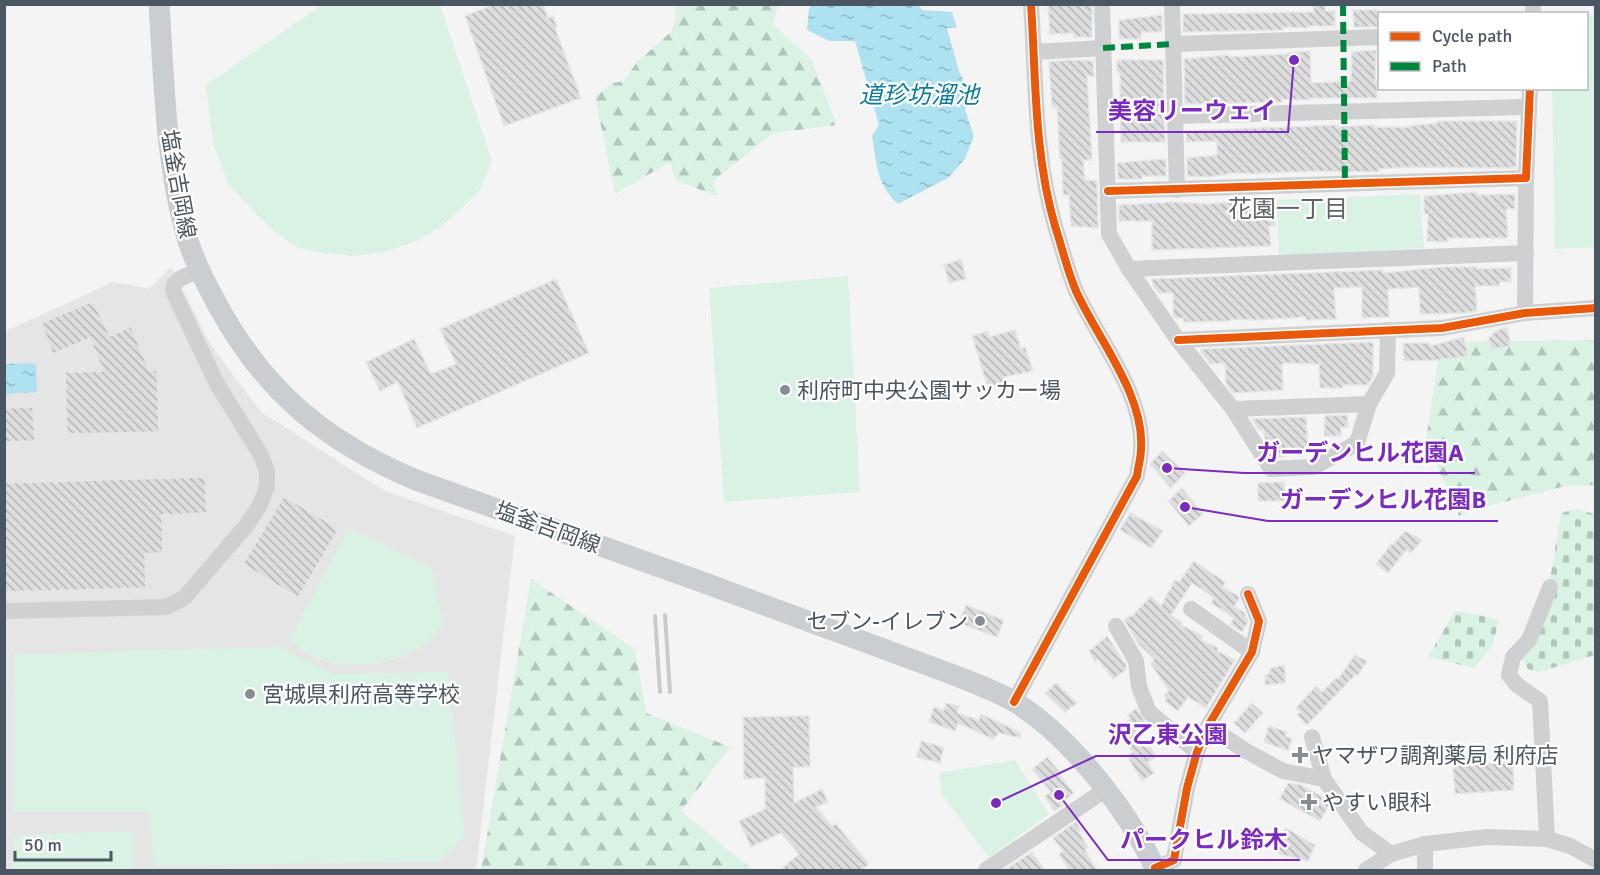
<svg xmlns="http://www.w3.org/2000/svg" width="1600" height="875" font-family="Signika,'Noto Sans JP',sans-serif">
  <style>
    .education { fill: #e6e5e6 }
    .green { fill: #d9f2e3 }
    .forest { fill: url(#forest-firs) }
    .cemetery { fill: url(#cemetery-stones) }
    .water { fill: url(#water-ripples) }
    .building { fill: url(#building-back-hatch); stroke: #e5e6e7; stroke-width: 1.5 }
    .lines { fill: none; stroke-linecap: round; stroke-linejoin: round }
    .minor { stroke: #ced0d2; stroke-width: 16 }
    .major { stroke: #caced1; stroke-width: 21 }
    .rail { stroke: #c9cacc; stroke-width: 4 }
    .quiet { stroke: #00873e; stroke-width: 6; stroke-dasharray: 12 6; stroke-linecap: butt }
    .cycleway-casing { stroke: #fff; stroke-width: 11 }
    .cycleway { stroke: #e8590c; stroke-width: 8 }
    .poi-dot { fill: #868d94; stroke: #fff; stroke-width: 2 }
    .labels { text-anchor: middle; stroke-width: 4.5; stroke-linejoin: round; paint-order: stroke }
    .street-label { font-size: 22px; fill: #4a5661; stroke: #fff }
    .poi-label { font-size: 22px; fill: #4a5661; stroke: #fff; text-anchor: start }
    .water-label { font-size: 24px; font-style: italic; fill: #0c7c9b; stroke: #fff }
    .neighbourhood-label { font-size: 24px; fill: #5f6368; stroke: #fff }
    .leader { fill: none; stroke: #7b2cbf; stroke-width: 2 }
    .callout-dot { fill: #7b2cbf; stroke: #fff; stroke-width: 2 }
    .callout-label { font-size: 24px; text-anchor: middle; font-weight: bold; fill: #7b2cbf; stroke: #fff; stroke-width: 4.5; stroke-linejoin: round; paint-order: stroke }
  </style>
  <defs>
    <pattern id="forest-firs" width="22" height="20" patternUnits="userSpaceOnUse" patternTransform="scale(1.5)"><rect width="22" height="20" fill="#d9f2e3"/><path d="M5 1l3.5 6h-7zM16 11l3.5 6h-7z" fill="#b2c7bb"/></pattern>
    <pattern id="cemetery-stones" width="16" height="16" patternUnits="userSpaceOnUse" patternTransform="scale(1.5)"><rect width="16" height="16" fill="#d9f2e3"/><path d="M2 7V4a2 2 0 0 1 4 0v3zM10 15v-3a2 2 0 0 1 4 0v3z" fill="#b2c7bb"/></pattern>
    <pattern id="water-ripples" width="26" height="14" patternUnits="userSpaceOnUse" patternTransform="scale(1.5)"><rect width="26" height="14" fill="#aee2f0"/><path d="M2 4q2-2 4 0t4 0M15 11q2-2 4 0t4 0" fill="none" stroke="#90bac6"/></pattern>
    <pattern id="building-back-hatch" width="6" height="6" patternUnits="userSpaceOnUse" patternTransform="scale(1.5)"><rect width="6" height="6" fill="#ddddde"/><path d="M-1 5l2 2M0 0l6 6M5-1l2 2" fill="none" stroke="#b5b6b7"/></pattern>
  </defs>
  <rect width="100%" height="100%" fill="#f4f4f4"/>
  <polygon class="education" points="171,267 211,345 261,412 385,491 515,536 476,870 5,870 4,332 113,282 149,289"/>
  <g class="green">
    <polygon points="323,4 440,5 492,161 479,192 444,224 421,239 385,252 353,256 315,252 299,248 279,235 254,212 228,183 213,144 206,85"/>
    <polygon points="1586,14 1596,15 1595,247 1555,249 1552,89 1586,88"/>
    <polygon points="1420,194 1424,248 1279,257 1277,200"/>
    <polygon points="848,276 860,492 724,502 709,288"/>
    <path d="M 349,528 L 432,569 L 443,624 C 438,630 433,637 427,642 C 401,665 353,669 320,660 C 309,657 299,645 289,640 Z"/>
    <polygon points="281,647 333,674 448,672 465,837 439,861 154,866 149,812 14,812 15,654"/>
    <polygon points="1015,760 1049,814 989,858 941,793 939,773"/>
    <polygon points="133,831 134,870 14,870 13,835"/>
  </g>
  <g class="forest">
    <polygon points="675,5 778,5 773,24 811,59 837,125 773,133 713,181 718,196 676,181 670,162 615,194 595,97 612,83 624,81 637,62 671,32 676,19"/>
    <polygon points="1595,340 1595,485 1565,486 1473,510 1459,516 1426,440 1441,342"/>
    <polygon points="531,579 635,649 646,713 730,747 681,811 753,870 481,870"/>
  </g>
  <g class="cemetery">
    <polygon points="1576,509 1595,514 1596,641 1593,642 1595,655 1539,672 1528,669 1521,658 1550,580 1561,513"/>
    <polygon points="1455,611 1498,619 1494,643 1474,668 1428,657"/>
  </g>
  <g class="water">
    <path d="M 812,5 L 919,5 L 922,10 L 952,12 L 957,28 L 947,28 L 959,71 L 970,95 L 965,110 L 974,136 L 965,159 L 948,178 L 898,204 C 876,184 877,164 872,136 L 879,125 L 855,41 L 829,41 L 807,30 L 809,8 Z"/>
    <polygon points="36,363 37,392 5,394 5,364"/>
  </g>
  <g class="building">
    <polygon points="495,4 543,4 548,18 553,16 557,27 555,28 581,98 504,126 465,16"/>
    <polygon points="1048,4 1092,4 1092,37 1074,37 1074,33 1050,34"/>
    <polygon points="1313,4 1326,4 1325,11 1335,11 1335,26 1308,26 1308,28 1283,27 1283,30 1183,32 1183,14 1314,12"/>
    <polygon points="1353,10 1377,10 1379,27 1354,27"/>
    <polygon points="1162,15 1162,32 1141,32 1141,39 1119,39 1119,20"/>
    <polygon points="1376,50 1375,82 1377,81 1377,98 1310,98 1310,100 1282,99 1282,102 1185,104 1184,59 1229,55 1229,57 1288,54 1288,53 1310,51 1311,83 1351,81 1352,52"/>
    <polygon points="1071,60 1093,61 1094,76 1087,76 1092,160 1083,160 1085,180 1097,181 1098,228 1071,226 1069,195 1063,195 1062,159 1060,159 1057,107 1052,107 1049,62"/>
    <polygon points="1117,60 1163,60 1165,142 1121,142 1120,73 1117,73"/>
    <polygon points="1437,121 1517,121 1516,168 1409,167 1378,169 1378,172 1315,171 1260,173 1260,174 1234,173 1209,177 1187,176 1187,158 1217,155 1217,141 1186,142 1186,131 1338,125 1337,127 1374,125 1374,127 1409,127 1409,126 1437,123"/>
    <polygon points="1166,159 1166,176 1142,176 1142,179 1118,179 1117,163"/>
    <polygon points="1477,192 1477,195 1515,194 1515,209 1506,209 1508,238 1447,238 1447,242 1427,241 1428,214 1424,214 1424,196"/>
    <polygon points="1174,202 1206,204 1238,202 1238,210 1274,208 1275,226 1269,226 1271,246 1152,250 1152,221 1119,221 1119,205"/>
    <polygon points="961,259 966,279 949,283 944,265"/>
    <polygon points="1443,267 1476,267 1476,269 1511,268 1511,282 1500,281 1499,286 1475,286 1477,311 1464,313 1420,314 1419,287 1388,289 1389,317 1362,318 1362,287 1334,288 1336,319 1306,320 1306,317 1257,320 1230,319 1230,321 1184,322 1183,318 1175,318 1173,314 1173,293 1159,293 1153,285 1152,279 1383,270 1383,273"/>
    <polygon points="556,279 589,353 417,428 398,382 380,391 366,362 414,339 431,374 456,364 440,329"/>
    <polygon points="93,301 110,336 131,326 149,370 157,370 159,432 67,434 65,372 103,371 90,338 53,354 41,323"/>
    <polygon points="1507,327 1511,346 1491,349 1488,339 1496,331"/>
    <polygon points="1015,330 1021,349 1025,347 1033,371 1004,377 1006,383 988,388 972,336 988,331 989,337"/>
    <polygon points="1464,337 1468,356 1438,360 1404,361 1403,343 1430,343 1430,346"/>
    <polygon points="1373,342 1373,377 1368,385 1343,385 1343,388 1320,388 1319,364 1286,363 1282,364 1283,390 1233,393 1226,383 1225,363 1210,364 1201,352 1201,349"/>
    <polygon points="33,407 35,441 4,442 4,408"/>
    <polygon points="1347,415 1348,427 1341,427 1341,436 1324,436 1325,416"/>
    <polygon points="1306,417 1308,450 1290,453 1291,455 1277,458 1265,439 1263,430 1259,430 1252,419"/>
    <polygon points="1162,451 1185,473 1171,488 1150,464"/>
    <polygon points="205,477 207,513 162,515 163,553 145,554 146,588 4,592 4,483"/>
    <polygon points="1284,482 1285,501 1258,501 1258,483"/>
    <polygon points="1182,488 1203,514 1189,526 1168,501"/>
    <polygon points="284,496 339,529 298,598 243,564"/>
    <polygon points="1130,513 1163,531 1151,548 1120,530"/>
    <polygon points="1405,531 1422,540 1411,553 1406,550 1388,573 1376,564 1391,544 1393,545"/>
    <polygon points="1194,561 1225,582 1223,587 1238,596 1239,599 1234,607 1244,612 1248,622 1242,632 1230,624 1234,618 1211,603 1214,598 1192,583 1171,615 1182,623 1181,625 1203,636 1201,640 1218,648 1217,651 1235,660 1206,708 1188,697 1178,711 1165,701 1167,698 1164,695 1169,691 1151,664 1154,659 1139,645 1124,619 1133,615 1151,596 1161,606 1175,580 1179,582"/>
    <polygon points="966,605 1004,620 997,637 959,623"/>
    <polygon points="1107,636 1126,665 1126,670 1113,679 1098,660 1095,662 1089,651"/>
    <polygon points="1355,655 1367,661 1358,675 1356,674 1307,725 1297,715 1300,712 1296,708 1316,686 1322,692 1336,678 1338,679"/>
    <polygon points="1285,665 1285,683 1265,685 1265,675 1269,674 1271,668"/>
    <polygon points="1056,683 1077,703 1065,712 1045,693"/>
    <polygon points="946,703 959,706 957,713 979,720 981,714 1021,733 1020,738 999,733 993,739 958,723 955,731 929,722 934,707 944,710"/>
    <polygon points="1252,703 1263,713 1245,733 1234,723"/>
    <polygon points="1136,708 1145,722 1135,729 1146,748 1150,746 1156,757 1147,762 1154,773 1142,781 1127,756 1133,752 1121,738 1114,740 1110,730 1131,719 1128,715"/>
    <polygon points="809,716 810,767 793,767 794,803 822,789 828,802 816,807 832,826 836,824 869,864 861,870 780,870 799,854 781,833 751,847 739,821 765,809 765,778 744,779 743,717"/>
    <polygon points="1269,726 1287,732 1285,736 1292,739 1288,751 1264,742"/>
    <polygon points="921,741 944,747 940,763 917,757"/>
    <polygon points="1047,757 1061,773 1059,775 1074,793 1061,803 1063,805 1054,811 1045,796 1051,792 1032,769"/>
    <polygon points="1513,762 1514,790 1455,794 1453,766"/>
    <polygon points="1288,783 1301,785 1325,798 1329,805 1320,821 1280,799"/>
    <polygon points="1076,822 1081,830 1079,832 1088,847 1085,850 1097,870 1069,870 1059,854 1063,851 1053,838"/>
    <polygon points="1286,828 1315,845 1308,861 1279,854 1274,847"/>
    <polygon points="1032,852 1045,870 1004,870"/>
  </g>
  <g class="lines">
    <g class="minor">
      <polyline points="1102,4 1109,234 1129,269 1178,340 1233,409 1271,469 1314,467 1357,443 1369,404 1387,373 1388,330"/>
      <polyline points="1172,4 1177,190"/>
      <polyline points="1533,14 1533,4"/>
      <polyline points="1173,44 1380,37"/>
      <polyline points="1034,52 1103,48"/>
      <polyline points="1175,116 1529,107"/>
      <polyline points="1108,191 1526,178 1530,88"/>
      <polyline points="1129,269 1526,253"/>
      <polyline points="1525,313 1526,178"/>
      <polyline points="1178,340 1442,328 1525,313 1596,308"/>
      <polyline points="1233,409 1369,404"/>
      <polyline points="1191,609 1252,652"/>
      <path d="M 4,611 L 166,607 L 184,598 L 246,526 L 260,505 L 267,486 L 267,471 L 261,455 L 217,384 L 173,291 C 173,278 188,275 199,271"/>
      <polyline points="1116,626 1136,661 1139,687 1149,712 1197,752"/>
      <path d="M 1014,702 L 1137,476 C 1138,467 1141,458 1141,449 C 1145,395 1097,338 1076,291 C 1067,270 1062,247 1055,226 C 1034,154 1036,79 1031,4"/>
      <polyline points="1208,726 1246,751 1283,771 1324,779"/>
      <polyline points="1312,737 1324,779 1361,832 1391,854"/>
      <polyline points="1547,839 1540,701 1517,685 1509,675 1513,657 1529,640 1550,587"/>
      <polyline points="1425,844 1425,870"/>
      <polyline points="1155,868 1174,860 1187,788 1197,752 1208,726 1252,652 1259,621 1248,594"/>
      <polyline points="986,870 1105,790"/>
      <polyline points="1366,870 1391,854 1425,844 1487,837 1547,839 1570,846 1596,860"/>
    </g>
    <path class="major" d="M 159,4 C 164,78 165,155 184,227 C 191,255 204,280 218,306 C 265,392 326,442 416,480 L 702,582 L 946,672 C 969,681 992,689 1013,701 C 1069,734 1129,812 1156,870"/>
    <g class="rail">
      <polyline points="665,615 670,692"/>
      <polyline points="655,616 660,692"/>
    </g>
    <g class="quiet">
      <polyline points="1343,4 1345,184"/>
      <polyline points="1103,48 1173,44"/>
    </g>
    <g class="cycleway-casing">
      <g id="cycleway">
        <polyline points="1108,191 1526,178 1530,88"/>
        <polyline points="1178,340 1442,328 1525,313 1596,308"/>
        <path d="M 1014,702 L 1137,476 C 1138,467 1141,458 1141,449 C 1145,395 1097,338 1076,291 C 1067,270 1062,247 1055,226 C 1034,154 1036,79 1031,4"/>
        <polyline points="1155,868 1174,860 1187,788 1197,752 1208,726 1252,652 1259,621 1248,594"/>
      </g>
    </g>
    <use href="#cycleway" class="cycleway"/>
  </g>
  <g class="poi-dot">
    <circle cx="785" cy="390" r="6"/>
    <circle cx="980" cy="621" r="6"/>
    <circle cx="250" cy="694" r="6"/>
    <path d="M1297 746h6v6h6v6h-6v6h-6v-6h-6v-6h6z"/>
    <path d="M1306 793h6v6h6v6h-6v6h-6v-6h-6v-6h6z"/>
  </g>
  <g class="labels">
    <g class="street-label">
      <text transform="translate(179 184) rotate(80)" y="8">塩釜吉岡線</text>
      <text transform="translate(548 527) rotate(20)" y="8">塩釜吉岡線</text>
    </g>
    <g class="poi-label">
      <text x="797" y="398">利府町中央公園サッカー場</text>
      <text x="968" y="629" text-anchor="end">セブン-イレブン</text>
      <text x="262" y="702">宮城県利府高等学校</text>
      <text x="1312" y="763">ヤマザワ調剤薬局 利府店</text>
      <text x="1322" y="810">やすい眼科</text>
    </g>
    <g class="water-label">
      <text x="919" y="103">道珍坊溜池</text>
    </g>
    <g class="neighbourhood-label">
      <text x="1288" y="217">花園一丁目</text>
    </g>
  </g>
  <path class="leader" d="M1294 60L1288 132H1096M1167 468L1244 473H1475M1185 507L1268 521H1498M996 803L1096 756H1240M1059 795L1108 860H1300"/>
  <g class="callout-dot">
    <circle cx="1294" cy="60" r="6"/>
    <circle cx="1167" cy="468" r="6"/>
    <circle cx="1185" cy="507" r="6"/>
    <circle cx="996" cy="803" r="6"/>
    <circle cx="1059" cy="795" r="6"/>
  </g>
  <g class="callout-label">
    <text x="1192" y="119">美容リーウェイ</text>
    <text x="1360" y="461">ガーデンヒル花園A</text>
    <text x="1383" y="508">ガーデンヒル花園B</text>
    <text x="1168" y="743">沢乙東公園</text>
    <text x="1204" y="848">パークヒル鈴木</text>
  </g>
  <rect width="1600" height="875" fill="none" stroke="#4a5661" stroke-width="12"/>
  <rect x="1378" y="12" width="210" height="78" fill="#ffffff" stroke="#b7bbc0" stroke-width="1.5"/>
  <rect x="1390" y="32" width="30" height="9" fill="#e8590c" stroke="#b7bbc0" stroke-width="1.5"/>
  <text x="1432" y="42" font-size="18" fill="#4a5661">Cycle path</text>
  <rect x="1390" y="62" width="30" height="9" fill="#00873e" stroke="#b7bbc0" stroke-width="1.5"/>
  <text x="1432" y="72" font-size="18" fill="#4a5661">Path</text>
  <path d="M15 851v9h96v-9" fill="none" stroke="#4a5661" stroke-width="3"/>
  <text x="24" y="851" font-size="18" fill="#4a5661" stroke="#ffffff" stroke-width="4.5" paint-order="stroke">50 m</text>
</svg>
